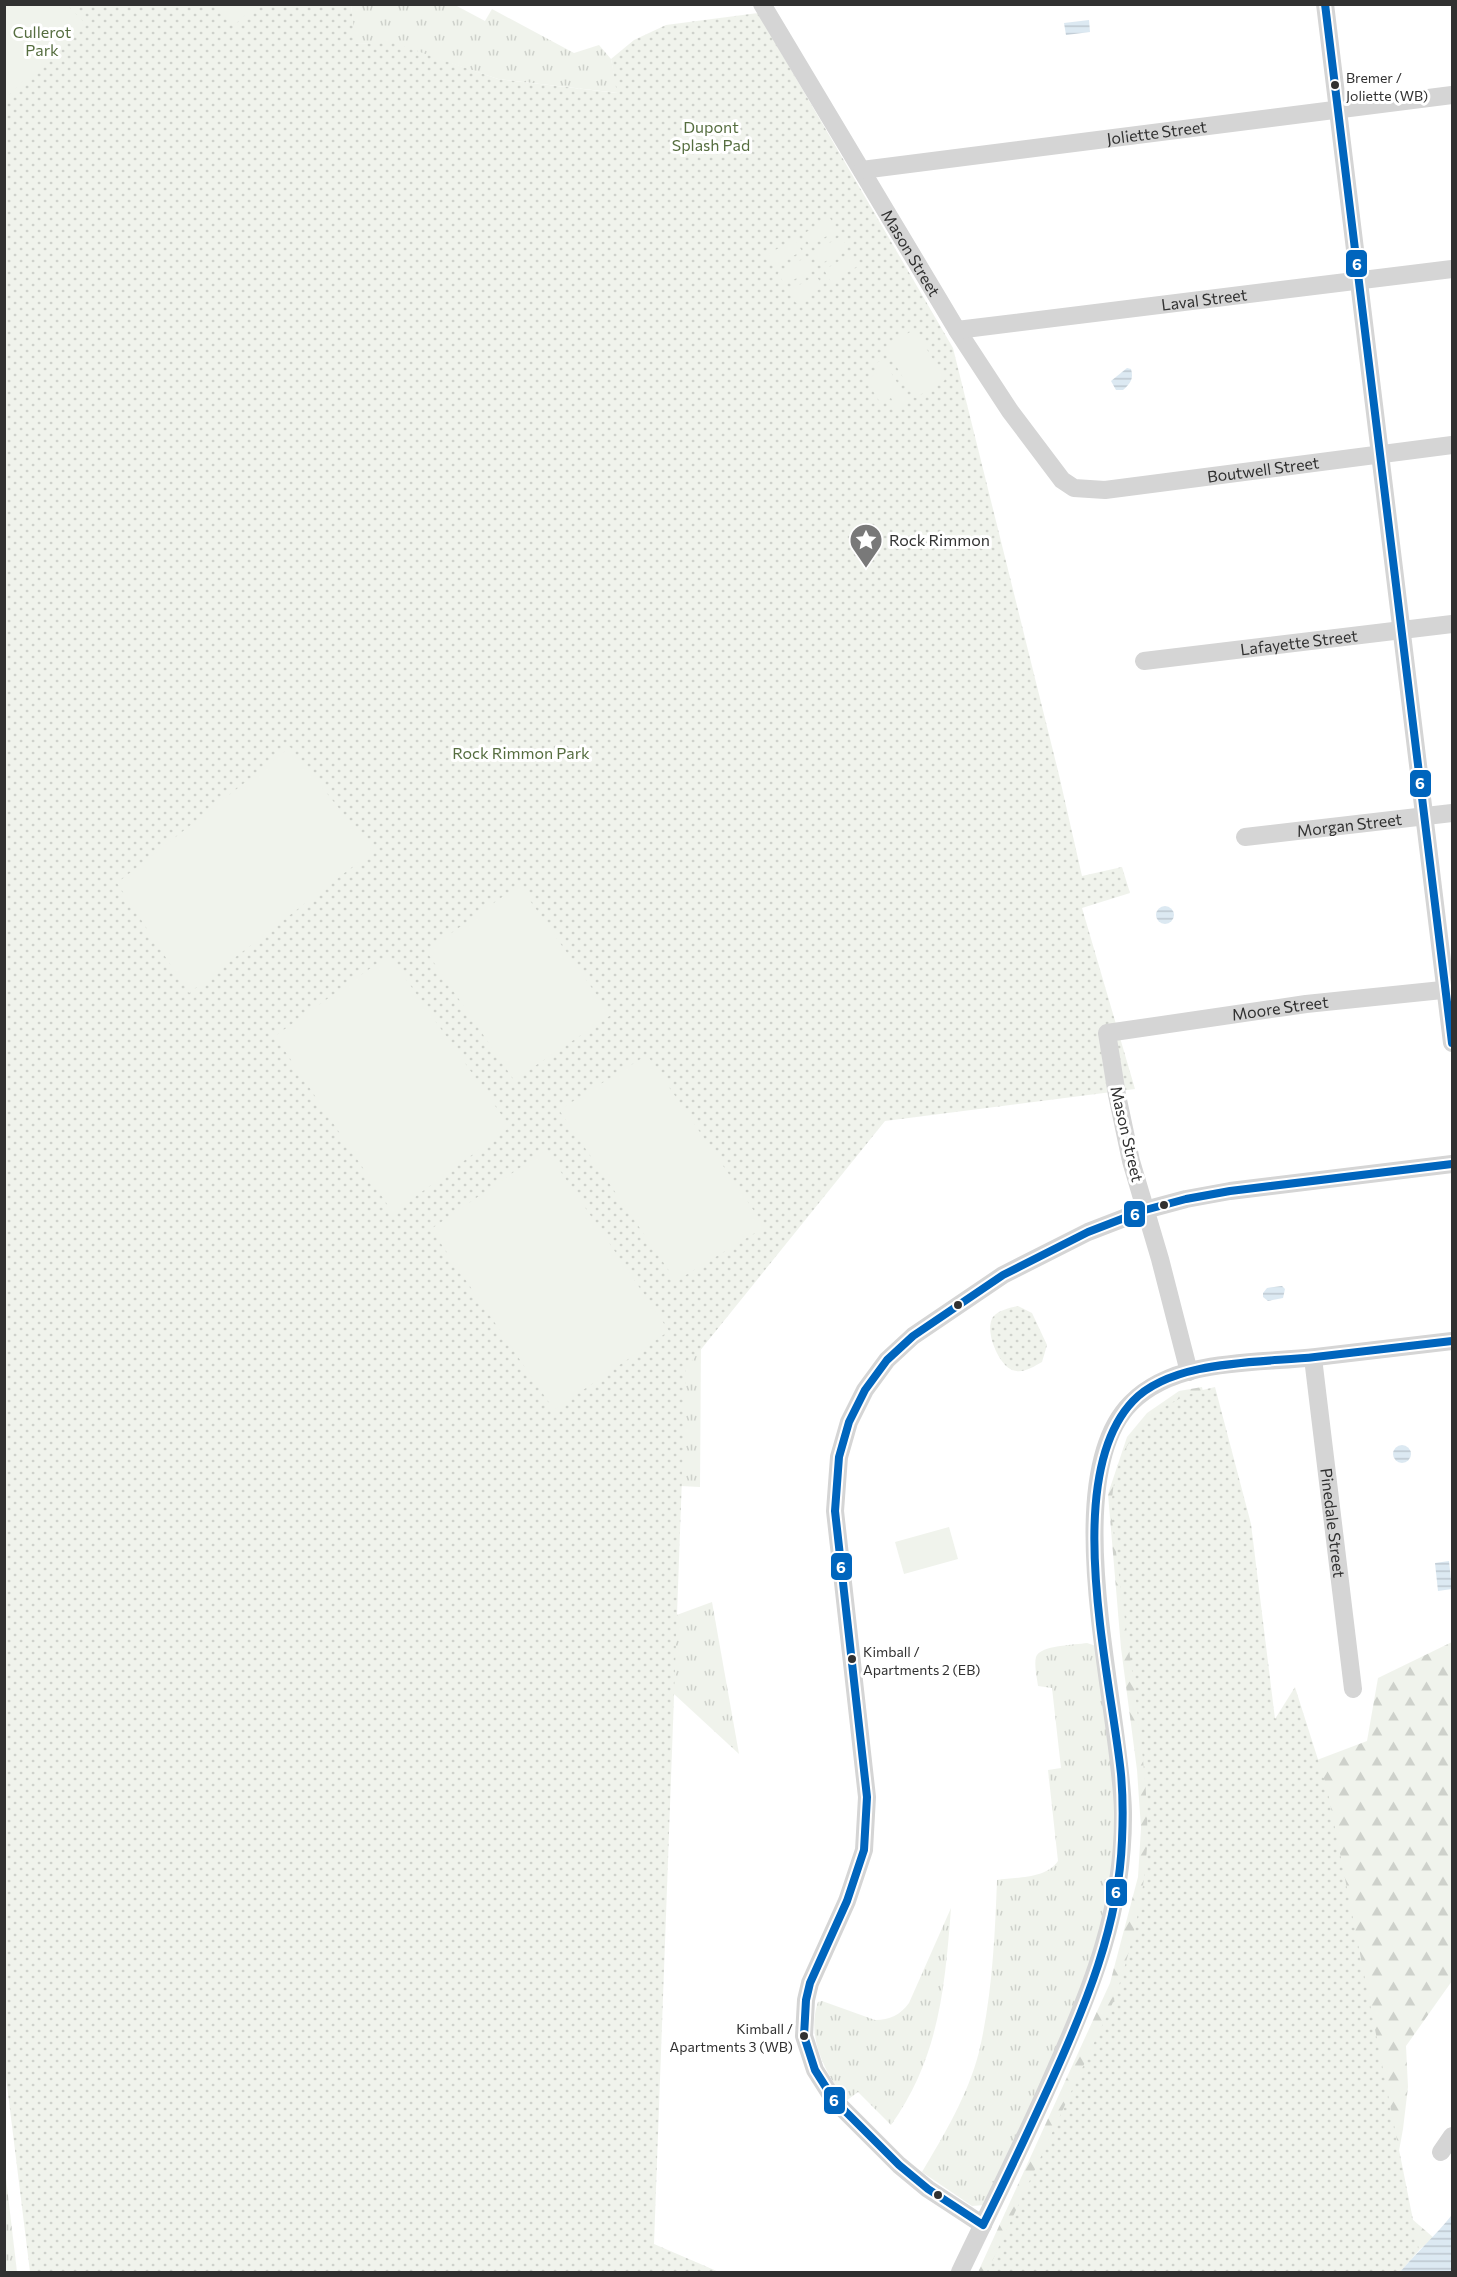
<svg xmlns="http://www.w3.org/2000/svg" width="1457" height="2277" font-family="Commissioner,sans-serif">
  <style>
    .grass { fill: url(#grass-tufts) }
    .forest { fill: url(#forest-firs) }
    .park { fill: url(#park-dots) }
    .garden { fill: #f0f3ec }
    .water { fill: url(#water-rules) }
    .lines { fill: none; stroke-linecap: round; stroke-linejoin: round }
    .street { stroke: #d5d5d5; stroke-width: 18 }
    .bus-1-casing { stroke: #fff; stroke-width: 12 }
    .bus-1 { stroke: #0065bd; stroke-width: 8 }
    .bus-dot { fill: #313131; stroke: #fff; stroke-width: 2 }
    .labels { text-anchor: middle; stroke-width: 6; stroke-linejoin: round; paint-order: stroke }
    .bus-label { font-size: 14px; fill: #313131; stroke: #fff; text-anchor: start }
    .park-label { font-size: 16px; fill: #556d3f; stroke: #fff }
    .street-label { font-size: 16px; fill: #313131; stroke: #fff }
    .poi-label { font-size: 16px; fill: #313131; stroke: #fff; text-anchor: start }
    .line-badge { stroke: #fff; stroke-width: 2 }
    .badge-label { font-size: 16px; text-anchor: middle; font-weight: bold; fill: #fff }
  </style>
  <defs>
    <pattern id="grass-tufts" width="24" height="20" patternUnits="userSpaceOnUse" patternTransform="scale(1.5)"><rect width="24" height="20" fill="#f0f3ec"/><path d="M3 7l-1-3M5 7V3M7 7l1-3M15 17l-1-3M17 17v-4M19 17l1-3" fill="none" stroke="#ced1cb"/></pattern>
    <pattern id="forest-firs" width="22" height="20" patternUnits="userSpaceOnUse" patternTransform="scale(1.5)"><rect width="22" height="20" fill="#f0f3ec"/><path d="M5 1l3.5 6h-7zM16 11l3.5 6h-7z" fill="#ced1cb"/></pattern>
    <pattern id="park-dots" width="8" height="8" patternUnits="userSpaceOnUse" patternTransform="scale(1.5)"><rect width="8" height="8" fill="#f0f3ec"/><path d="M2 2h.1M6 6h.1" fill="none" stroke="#ced1cb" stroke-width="1.8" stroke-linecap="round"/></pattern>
    <pattern id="water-rules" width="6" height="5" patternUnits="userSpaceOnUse" patternTransform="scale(1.5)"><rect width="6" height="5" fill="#dce9f2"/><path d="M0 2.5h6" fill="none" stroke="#bdc8d0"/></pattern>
  </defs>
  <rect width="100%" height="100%" fill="#fff"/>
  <g class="grass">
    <polygon points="351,5 455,5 485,21 492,9 574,53 599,45 611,59 618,93 498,79 391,43 355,44"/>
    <polygon points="701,1340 700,1487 641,1484 635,1421"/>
    <polygon points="712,1602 739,1754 648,1670 644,1627"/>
    <path d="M 1087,1643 L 1096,1646 L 1114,1771 L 1115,1867 L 1087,1985 L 985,2205 L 972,2206 L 922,2172 C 944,2135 968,2095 979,2052 C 992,1997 995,1937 997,1880 C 1016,1877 1046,1879 1058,1861 L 1048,1770 L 1061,1768 L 1052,1688 L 1038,1686 C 1037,1678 1034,1665 1036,1657 C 1040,1645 1075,1645 1087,1643 Z"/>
    <path d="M 951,1908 C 945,1987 939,2058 891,2125 L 858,2092 L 846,2101 C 825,2072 806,2038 818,2002 L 822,2001 L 875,2020 C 890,2020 900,2015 909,2003 Z"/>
    <polygon points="4,2170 5,2170 17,2272 5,2272"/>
  </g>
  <polygon class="forest" points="1202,1387 1277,1733 1309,1763 1367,1741 1378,1678 1452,1642 1452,1981 1406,2046 1408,2087 1403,2129 1390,2200 1434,2238 1419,2250 1400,2272 978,2272 1110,1983 1138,1877 1141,1828 1137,1770 1121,1648 1108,1494 1127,1437 1147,1413 1179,1391"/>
  <g class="park">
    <polygon points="4,5 351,5 356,44 391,42 498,79 617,93 611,59 634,40 666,25 758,13 953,348 1059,775 1082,876 1122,867 1130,893 1082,908 1135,1089 885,1121 686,1368 654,2244 719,2272 30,2272 4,2061"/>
    <path d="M 1018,1306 L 1032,1313 L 1047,1345 L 1042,1362 C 1033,1367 1023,1374 1012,1370 C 998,1364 984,1330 993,1317 C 999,1310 1009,1308 1018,1306 Z"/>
    <path d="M 1215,1387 L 1251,1524 L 1275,1719 L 1295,1687 L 1327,1788 L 1419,2250 L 1400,2272 L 987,2272 L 1115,1998 C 1131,1949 1144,1899 1147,1847 C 1149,1795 1141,1744 1135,1692 C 1127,1635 1119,1578 1112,1520 C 1109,1449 1145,1402 1215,1387 Z"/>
  </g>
  <g class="garden">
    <polygon points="5,4 67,5 85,23 5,99"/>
    <polygon points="214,5 257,5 233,26"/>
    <polygon points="830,218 837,230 810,246 803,234"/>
    <polygon points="841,236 848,248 821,264 814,252"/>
    <polygon points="795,239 802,251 775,266 768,254"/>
    <polygon points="851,254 858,266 831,282 824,270"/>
    <polygon points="806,257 812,269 785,285 778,273"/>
    <polygon points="816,275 823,287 796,303 789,291"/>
    <polygon points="915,329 945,380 915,398 885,347"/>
    <polygon points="883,359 908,401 896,408 891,398 881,404 866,380 879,372 875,364"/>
    <polygon points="290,747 373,851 189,993 117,883"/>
    <polygon points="519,885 611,1015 514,1080 426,951"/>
    <polygon points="389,955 510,1127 393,1213 275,1036"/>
    <polygon points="647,1055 765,1227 676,1281 559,1110"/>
    <polygon points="546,1150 669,1331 554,1410 431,1229"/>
    <polygon points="949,1527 958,1559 904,1574 895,1542"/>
  </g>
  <g class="water">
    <polygon points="1089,20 1090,32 1066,35 1064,23"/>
    <path d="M 1127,368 L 1131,369 C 1134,379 1130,384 1123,390 L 1116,390 L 1111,381 Z"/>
    <circle cx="1165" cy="915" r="9"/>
    <polygon points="1282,1286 1285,1289 1283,1298 1268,1301 1263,1297 1263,1293 1267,1288"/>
    <circle cx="1402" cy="1454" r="9"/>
    <polygon points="1449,1561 1452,1589 1438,1591 1435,1563"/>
    <path d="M 1452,2215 L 1452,2272 L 1400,2272 C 1417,2252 1436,2235 1452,2215 Z"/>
  </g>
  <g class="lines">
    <g class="street">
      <path id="s1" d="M 762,4 L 957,330 L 1010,411 L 1062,480 L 1074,488 L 1105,490 L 1452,445"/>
      <polyline points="1325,4 1452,1043"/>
      <path id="s2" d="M 862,170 L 1452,95"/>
      <path id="s3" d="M 957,330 L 1452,269"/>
      <path id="s4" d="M 1144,661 L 1452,624"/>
      <path id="s5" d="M 1245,837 L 1452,813"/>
      <path id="s6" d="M 1313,1358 L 1353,1689"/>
      <path id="s7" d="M 1189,1372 L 1160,1259 L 1131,1161 L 1117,1095 L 1107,1033 L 1306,1004 L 1452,989"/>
      <polyline points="1441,2152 1452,2136"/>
      <polyline points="983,2225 928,2189 899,2165 834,2100 815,2070 804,2036 806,2000 810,1983 847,1901 864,1850 867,1797 835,1511 839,1457 849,1422 865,1390 887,1360 913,1336 1003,1275 1088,1232 1145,1210 1186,1199 1230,1191 1452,1164"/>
      <path d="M 960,2272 C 991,2207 1024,2142 1053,2075 C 1092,1988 1124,1909 1123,1812 C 1121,1709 1055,1479 1131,1403 C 1177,1357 1257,1364 1316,1357 C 1361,1352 1407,1346 1452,1341"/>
    </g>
    <g class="bus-1-casing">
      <g id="bus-1">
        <polyline points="1325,4 1452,1043"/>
        <path d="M 1452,1164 L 1230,1191 L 1186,1199 L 1145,1210 L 1088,1232 L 1003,1275 L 913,1336 L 887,1360 L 865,1390 L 849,1422 L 839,1457 L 835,1511 L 867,1797 L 864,1850 L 847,1901 L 810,1983 L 806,2000 L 804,2036 L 815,2070 L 834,2100 L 899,2165 L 928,2189 L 983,2225 C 1006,2179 1028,2132 1050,2084 C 1085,2007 1119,1926 1122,1840 C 1123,1818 1123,1796 1121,1774 C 1111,1677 1060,1478 1133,1401 C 1173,1359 1262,1363 1315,1357 C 1361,1352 1406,1346 1452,1341"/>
      </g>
    </g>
    <use href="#bus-1" class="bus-1"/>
  </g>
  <defs>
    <g id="sight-pin" transform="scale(1.725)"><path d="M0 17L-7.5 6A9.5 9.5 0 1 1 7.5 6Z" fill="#797979" stroke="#fff"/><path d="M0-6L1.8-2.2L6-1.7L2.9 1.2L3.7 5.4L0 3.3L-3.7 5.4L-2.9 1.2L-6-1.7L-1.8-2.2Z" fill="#fff"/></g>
  </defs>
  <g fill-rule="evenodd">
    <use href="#sight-pin" x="866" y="540"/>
  </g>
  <g class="bus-dot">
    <circle cx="1335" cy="85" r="5"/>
    <circle cx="1164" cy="1205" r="5"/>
    <circle cx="958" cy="1305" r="5"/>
    <circle cx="852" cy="1659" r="5"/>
    <circle cx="804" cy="2036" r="5"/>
    <circle cx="938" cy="2195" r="5"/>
  </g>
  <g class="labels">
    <g class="bus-label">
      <text x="1346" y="83">Bremer /<tspan x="1346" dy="18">Joliette (WB)</tspan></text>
      <text x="863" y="1657">Kimball /<tspan x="863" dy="18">Apartments 2 (EB)</tspan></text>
      <text x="793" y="2034" text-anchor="end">Kimball /<tspan x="793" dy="18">Apartments 3 (WB)</tspan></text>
    </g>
    <g class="park-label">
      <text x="42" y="38">Cullerot<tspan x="42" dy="18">Park</tspan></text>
      <text x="711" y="133">Dupont<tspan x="711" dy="18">Splash Pad</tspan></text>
      <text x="521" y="759">Rock Rimmon Park</text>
    </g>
    <g class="street-label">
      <text dy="6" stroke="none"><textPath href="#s2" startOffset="297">Joliette Street</textPath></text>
      <text dy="6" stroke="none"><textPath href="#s1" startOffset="290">Mason Street</textPath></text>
      <text dy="6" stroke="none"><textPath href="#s3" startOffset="249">Laval Street</textPath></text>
      <text dy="6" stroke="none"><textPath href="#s1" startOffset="768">Boutwell Street</textPath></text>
      <text dy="6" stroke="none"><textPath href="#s4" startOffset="156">Lafayette Street</textPath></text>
      <text dy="6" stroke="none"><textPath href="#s5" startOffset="105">Morgan Street</textPath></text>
      <text dy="6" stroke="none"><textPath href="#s7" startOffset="524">Moore Street</textPath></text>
      <text transform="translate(1127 1134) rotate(77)" y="6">Mason Street</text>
      <text dy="6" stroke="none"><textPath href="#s6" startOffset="166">Pinedale Street</textPath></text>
    </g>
    <g class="poi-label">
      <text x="889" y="546">Rock Rimmon</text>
    </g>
  </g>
  <g class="line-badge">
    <rect x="1345" y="249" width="23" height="29" rx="6" fill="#0065bd"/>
    <rect x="1409" y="769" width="23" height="29" rx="6" fill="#0065bd"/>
    <rect x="1123" y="1200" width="23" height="28" rx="6" fill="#0065bd"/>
    <rect x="830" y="1552" width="23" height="29" rx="6" fill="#0065bd"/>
    <rect x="1105" y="1878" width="23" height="29" rx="6" fill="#0065bd"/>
    <rect x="823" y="2086" width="23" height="29" rx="6" fill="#0065bd"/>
  </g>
  <g class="badge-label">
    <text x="1357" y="270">6</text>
    <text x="1420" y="789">6</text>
    <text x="1135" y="1220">6</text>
    <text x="841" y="1573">6</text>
    <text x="1116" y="1898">6</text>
    <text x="834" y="2106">6</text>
  </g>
  <rect width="1457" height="2277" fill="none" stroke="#313131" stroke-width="12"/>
</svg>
